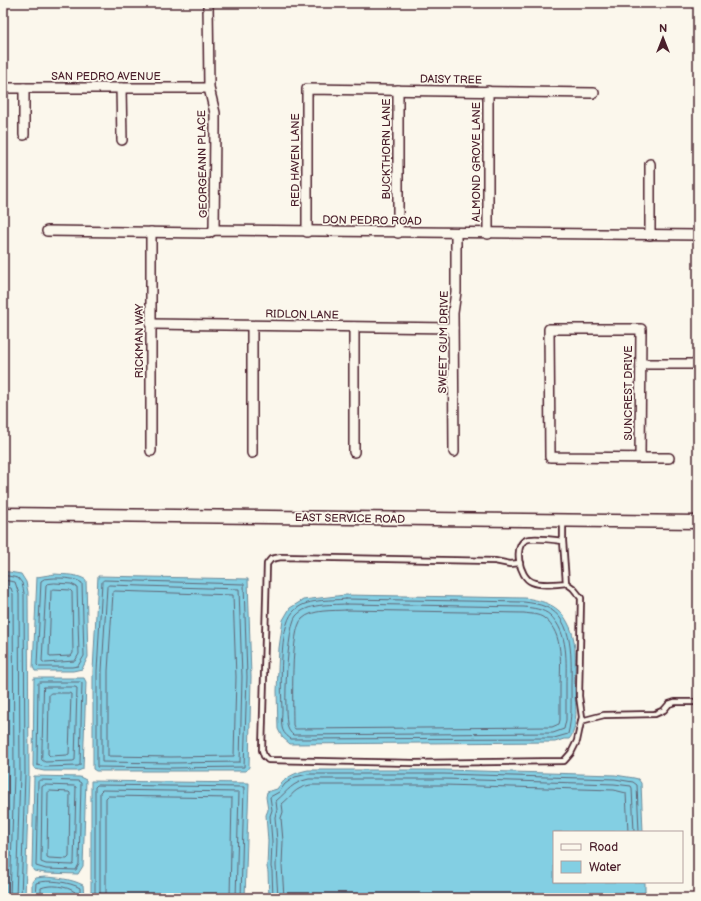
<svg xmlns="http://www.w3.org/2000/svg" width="701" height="901" font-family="'Balsamiq Sans',sans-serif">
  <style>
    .water { fill: #83cfe3; stroke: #6c8999 }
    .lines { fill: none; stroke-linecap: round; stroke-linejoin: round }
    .shore { stroke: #616575; stroke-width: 1 }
    .service-casing { stroke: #4a1f2b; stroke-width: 8 }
    .minor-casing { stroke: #4a1f2b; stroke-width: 12 }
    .tertiary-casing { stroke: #4a1f2b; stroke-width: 15 }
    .service { stroke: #fbf7ec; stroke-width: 4.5 }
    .minor { stroke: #fbf7ec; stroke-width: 9 }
    .tertiary { stroke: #fbf7ec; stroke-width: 12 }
    .labels { text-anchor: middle; stroke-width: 3.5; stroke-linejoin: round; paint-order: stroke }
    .street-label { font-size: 11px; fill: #4a1f2b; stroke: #fbf7ec }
  </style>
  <rect width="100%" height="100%" fill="#fbf7ec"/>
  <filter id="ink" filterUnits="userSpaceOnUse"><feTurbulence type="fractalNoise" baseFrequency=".025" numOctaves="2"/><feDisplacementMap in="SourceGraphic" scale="8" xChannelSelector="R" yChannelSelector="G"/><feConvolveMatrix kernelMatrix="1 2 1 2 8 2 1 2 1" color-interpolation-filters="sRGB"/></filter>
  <g filter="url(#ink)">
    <g class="water">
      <polygon points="3,571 21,574 26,582 28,592 29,774 25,898 3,898"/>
      <path d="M 55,574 C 66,575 77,574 86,580 L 88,657 L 82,669 L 73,671 L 35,671 L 33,667 L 37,577 Z"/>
      <polygon points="98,576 248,579 251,677 249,767 246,771 96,771 93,769 93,671"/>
      <path d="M 345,595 L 525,598 C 544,601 559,605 568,623 C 579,643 574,669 575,691 C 575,701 577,712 575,722 C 575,727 573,735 569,739 L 564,739 L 555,742 L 290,744 L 282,737 L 278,729 L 277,691 L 279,648 L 283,620 L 290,608 L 303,600 Z"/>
      <polygon points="34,678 84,678 86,682 83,769 78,771 44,771 35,769 33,766"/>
      <path d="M 308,770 L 444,770 L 615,775 L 634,778 L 638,779 L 641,783 L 643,832 L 554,832 L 554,882 L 645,882 L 645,898 L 269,898 L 268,872 L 267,867 L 268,841 L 266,815 L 268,810 L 266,797 L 267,792 L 277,789 C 285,777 294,773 308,770 Z"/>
      <polygon points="34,776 80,777 86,780 83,866 78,874 45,873 34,871 32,868"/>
      <polygon points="91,781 249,783 245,898 91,898"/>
      <path d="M 45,877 C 59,878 71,879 83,885 L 84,898 L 32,898 L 32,882 L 35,878 Z"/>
    </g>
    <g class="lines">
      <g class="shore">
        <polyline points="3,575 18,578 22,583 24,593 25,774 21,898"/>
        <path d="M 55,578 C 64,578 75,578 82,583 L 84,656 L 78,666 L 72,667 L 39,667 L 37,665 L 41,581 L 44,579 Z"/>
        <polyline points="3,580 15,582 19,594 20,774 16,898"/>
        <polygon points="104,580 244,584 247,677 244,767 171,768 97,767 97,671 102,582"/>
        <polygon points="55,583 71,584 77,587 79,654 75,661 45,663 42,661 46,585 47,584"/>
        <polygon points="109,585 239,589 242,677 240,762 171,763 102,762 102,671 107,587"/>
        <polyline points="3,587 11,588 13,594 14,774 10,898"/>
        <polygon points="53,589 70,590 72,592 73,653 71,656 50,657 49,655 51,591"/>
        <polygon points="115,591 233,595 236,677 234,756 171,757 108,756 108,671 113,593"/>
        <path d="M 346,599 L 524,602 C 532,603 539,604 546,607 C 575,619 571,662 571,687 C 571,703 572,718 568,734 L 554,738 L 291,739 C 287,736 283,733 282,727 C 281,722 282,715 282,709 C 281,688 279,627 293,612 C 305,598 329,601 346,599 Z"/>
        <path d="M 346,604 L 524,607 C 533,608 543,609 550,615 C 569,633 566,662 566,686 C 566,697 566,709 566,720 L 564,729 L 553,733 L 293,735 C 291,733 289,731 288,728 C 283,714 287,626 296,616 C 307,603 330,605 346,604 Z"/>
        <path d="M 346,610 L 524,613 C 530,614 539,614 544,618 C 565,634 560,666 560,688 C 560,699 560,709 560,720 L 559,724 L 552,727 L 295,729 L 293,725 C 293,707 290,630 302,619 C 312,609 333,611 346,610 Z"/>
        <polygon points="40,682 80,682 82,683 80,765 78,766 45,767 37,765 38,684"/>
        <polygon points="44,687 75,687 77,688 75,760 73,761 45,762 42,760"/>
        <polygon points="51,693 69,693 71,694 69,754 67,755 50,756 48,754 49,695"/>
        <polygon points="40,780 78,781 81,783 79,864 76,870 46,869 36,866 38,782"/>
        <polygon points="45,785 74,786 76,787 74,863 73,865 46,864 41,862 42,787"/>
        <polygon points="50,791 69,792 70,793 69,857 67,859 49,858 47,857 48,793"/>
        <path d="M 35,898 L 36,883 C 47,879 71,882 80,888 L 80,898"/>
        <path d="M 41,898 L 41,888 C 50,884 67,886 75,892 L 75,898"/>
        <polyline points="95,898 95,787 97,785 244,787 241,898"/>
        <polyline points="100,898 100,792 102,790 239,792 236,898"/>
        <polyline points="106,898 106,798 108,796 232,798 230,898"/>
        <polyline points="273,898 272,871 271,867 272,841 270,816 272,810 270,797 279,792 285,784 295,777 308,774 444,774 615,779 633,782 637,785 639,832"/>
        <path d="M 278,898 L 276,866 L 277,841 L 275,817 L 277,810 L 276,801 C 289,790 291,783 309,779 L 444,779 L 614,784 L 631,786 L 632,788 L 634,832"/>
        <path d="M 284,898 L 282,865 L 283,841 L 281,818 L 283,812 L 282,804 C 294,794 293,789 310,785 L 444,785 L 614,790 L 626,793 L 628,832"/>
      </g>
      <g class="service-casing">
        <g id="service">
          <path d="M 563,541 L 566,583 C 555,584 542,586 532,582 C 519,577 513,545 526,540 C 531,537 555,540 563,541 L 563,521"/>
          <polyline points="520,563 510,564 495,561 281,557 271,559 267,564 262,750 264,756 268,760 414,763 564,761 571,753 577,741 582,717 579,696 581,598 573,588 566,583"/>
          <polyline points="581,721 604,715 655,714 664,710 669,704 675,702 698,702"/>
        </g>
      </g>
      <g class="minor-casing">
        <g id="minor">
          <polyline points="208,3 209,88 215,113 215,127 214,230"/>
          <polyline points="3,88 209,88"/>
          <polyline points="24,88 24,135"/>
          <polyline points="121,88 122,140"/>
          <polyline points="650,164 650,235"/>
          <polyline points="47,231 209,233 214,230 698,235"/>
          <polyline points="307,232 307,89 594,93"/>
          <polyline points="398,233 398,90"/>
          <polyline points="488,234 488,91"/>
          <polyline points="151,324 453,328"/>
          <polyline points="354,327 354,452"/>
          <polyline points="641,364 698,364"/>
          <polyline points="151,451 151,232"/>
          <polyline points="454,452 453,313 456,292 456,233"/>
          <polyline points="252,453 252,326"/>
          <polyline points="640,458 641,329 549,329 550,457 669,458"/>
        </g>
      </g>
      <g class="tertiary-casing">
        <polyline id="tertiary" points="3,514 698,522"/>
      </g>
      <use href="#service" class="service"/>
      <use href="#minor" class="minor"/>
      <use href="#tertiary" class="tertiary"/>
    </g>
  </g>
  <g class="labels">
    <g class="street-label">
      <text x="106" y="80">SAN PEDRO AVENUE</text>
      <text transform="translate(451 79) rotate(1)" y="4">DAISY TREE</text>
      <text transform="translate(386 149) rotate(-90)" y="4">BUCKTHORN LANE</text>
      <text transform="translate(295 160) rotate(-90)" y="4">RED HAVEN LANE</text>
      <text transform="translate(476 162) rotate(-90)" y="4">ALMOND GROVE LANE</text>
      <text transform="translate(202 164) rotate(-91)" y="4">GEORGEANN PLACE</text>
      <text transform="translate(372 220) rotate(1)" y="4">DON PEDRO ROAD</text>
      <text transform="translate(302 314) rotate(1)" y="4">RIDLON LANE</text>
      <text transform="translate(139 341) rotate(-90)" y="4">RICKMAN WAY</text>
      <text transform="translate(443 342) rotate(-89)" y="4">SWEET GUM DRIVE</text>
      <text transform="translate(628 393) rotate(-90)" y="4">SUNCREST DRIVE</text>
      <text transform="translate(350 518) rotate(1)" y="4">EAST SERVICE ROAD</text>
    </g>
  </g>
  <rect width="701" height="901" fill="none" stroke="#fbf7ec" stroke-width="16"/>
  <rect x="8" y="8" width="685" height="885" fill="none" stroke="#4a1f2b" stroke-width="1.5" filter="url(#ink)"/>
  <rect x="553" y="831" width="130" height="52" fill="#fbf7ec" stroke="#b4a19f"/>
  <rect x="561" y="844" width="20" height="6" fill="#fbf7ec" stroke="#b4a19f"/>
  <text x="589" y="851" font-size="12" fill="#4a1f2b">Road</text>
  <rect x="561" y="861" width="20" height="12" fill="#83cfe3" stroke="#b4a19f"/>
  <text x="589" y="871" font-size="12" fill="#4a1f2b">Water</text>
  <g transform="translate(663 38)" stroke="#fbf7ec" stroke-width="3" paint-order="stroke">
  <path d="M0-3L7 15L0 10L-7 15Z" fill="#4a1f2b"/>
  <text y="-6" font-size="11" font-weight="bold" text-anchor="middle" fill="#4a1f2b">N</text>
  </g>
</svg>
